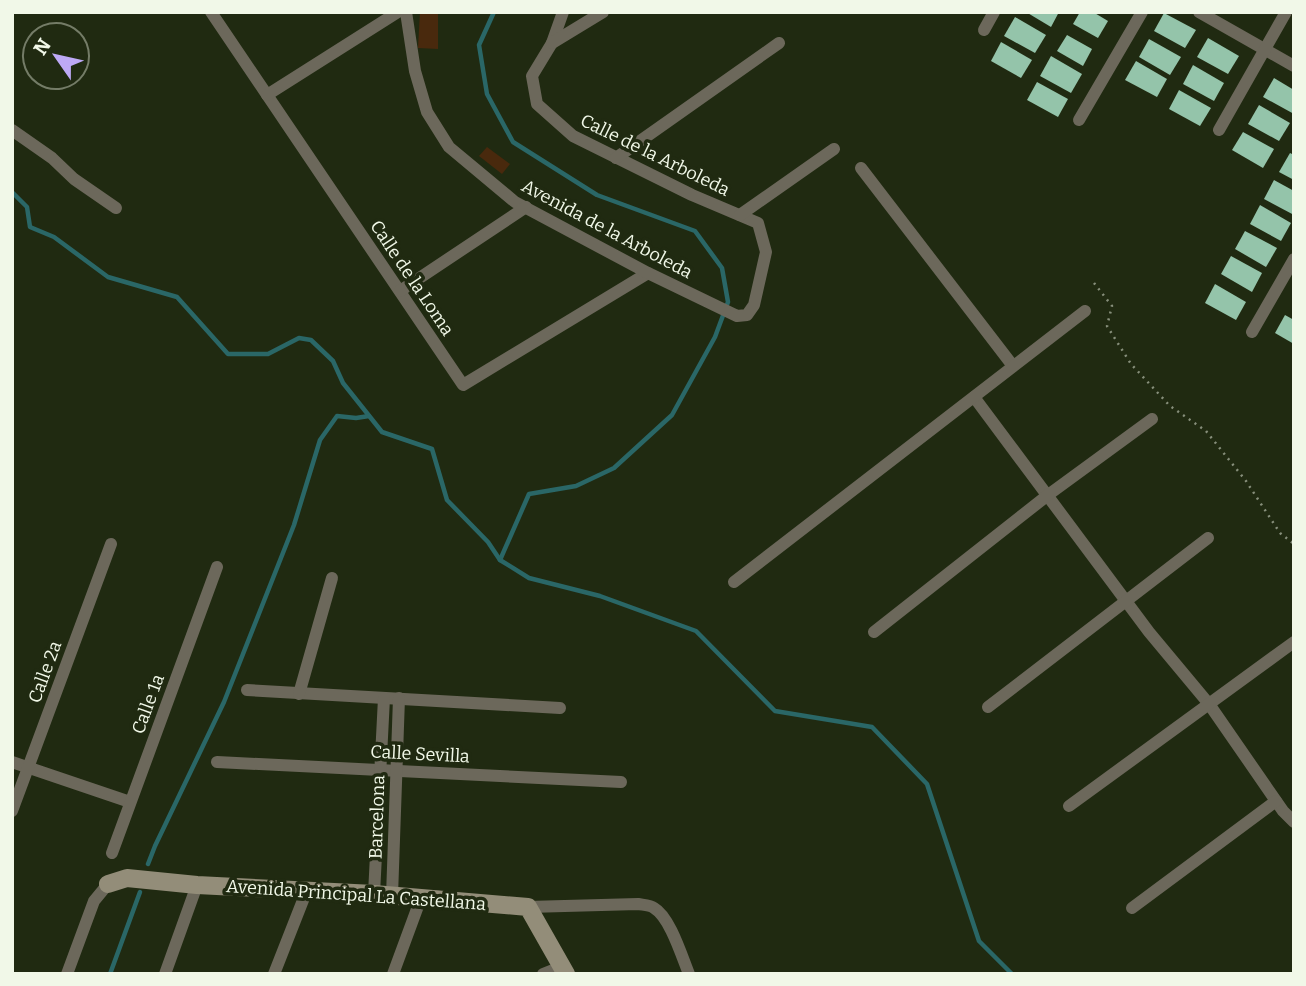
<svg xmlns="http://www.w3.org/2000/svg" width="1306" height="986" font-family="Bitter,serif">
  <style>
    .green { fill: #49290d }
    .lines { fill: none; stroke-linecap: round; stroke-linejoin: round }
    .stream { stroke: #2a6767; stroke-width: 4.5 }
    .building { fill: #94c4aa }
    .path { stroke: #878f7b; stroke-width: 2.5; stroke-dasharray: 2 5; stroke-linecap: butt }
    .street { stroke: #6c685b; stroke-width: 12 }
    .secondary { stroke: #938d79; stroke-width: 18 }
    .labels { text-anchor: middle; stroke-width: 7; stroke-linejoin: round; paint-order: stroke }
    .street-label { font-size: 18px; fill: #f1f8e8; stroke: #202a11 }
  </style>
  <rect width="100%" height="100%" fill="#202a11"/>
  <g class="green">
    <polygon points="420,12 438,12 438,49 418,48"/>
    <polygon points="487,147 510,164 502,174 479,156"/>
  </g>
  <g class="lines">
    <g class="stream">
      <polyline points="494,12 479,45 487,94 513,142 597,195 695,231 722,268 728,302 715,337 672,415 614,468 576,486 529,494 500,560"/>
      <polyline points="12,192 27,207 30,227 54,237 108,277 177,297 228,354 268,354 299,338 311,340 333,361 343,383 382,432 432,449 447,500 488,542 500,560 529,578 600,596 696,631 775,711 872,727 927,784 979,941 1012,974"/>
      <polyline points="148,864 155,846 224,702 294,525 320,440 337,416 356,418 369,416"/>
      <polyline points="110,974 140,892"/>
    </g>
  </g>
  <g class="building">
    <polygon points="1026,12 1059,12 1051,27"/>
    <polygon points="1080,12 1093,12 1108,21 1098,38 1073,24"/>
    <polygon points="1164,13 1196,30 1185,48 1154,31"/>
    <polygon points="1015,17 1046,35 1035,53 1004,36"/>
    <polygon points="1067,35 1092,49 1083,66 1057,51"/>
    <polygon points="1208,38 1239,56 1228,74 1197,57"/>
    <polygon points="1149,39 1181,57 1170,75 1139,57"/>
    <polygon points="1001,42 1032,60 1021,78 991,61"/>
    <polygon points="1051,56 1082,74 1071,93 1040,76"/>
    <polygon points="1136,61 1167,79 1157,97 1125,80"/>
    <polygon points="1193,65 1224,83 1214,101 1183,84"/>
    <polygon points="1274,78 1294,90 1294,114 1263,97"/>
    <polygon points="1037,82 1068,99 1058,117 1027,100"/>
    <polygon points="1179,90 1211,108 1200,126 1169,109"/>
    <polygon points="1259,105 1290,123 1279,141 1248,124"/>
    <polygon points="1243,132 1274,149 1263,168 1232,150"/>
    <polygon points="1290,153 1294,155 1294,180 1279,172"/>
    <polygon points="1274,180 1294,191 1294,215 1264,199"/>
    <polygon points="1260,205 1291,223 1281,241 1250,224"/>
    <polygon points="1245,231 1277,248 1266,267 1235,249"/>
    <polygon points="1231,256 1262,273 1252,292 1221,274"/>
    <polygon points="1215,284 1246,302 1236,320 1205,303"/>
    <polygon points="1285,315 1294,320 1294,344 1275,333"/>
  </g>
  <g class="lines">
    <polyline class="path" points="1094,283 1112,306 1107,326 1131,364 1170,406 1206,431 1246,481 1280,533 1294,544"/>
    <g class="street">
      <polyline points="211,12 463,385 648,273"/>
      <polyline points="406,12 415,71 427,112 449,147 515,202 648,273 737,316 747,315 754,305 766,252 758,223 692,195 573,136 537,104 532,76 552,43 563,12"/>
      <polyline points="1199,12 1294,66"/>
      <polyline points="984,30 994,12"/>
      <polyline points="552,43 603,12"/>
      <polyline points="267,95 398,12"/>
      <polyline points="1079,120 1142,12"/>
      <polyline points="12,130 52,158 74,179 116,208"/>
      <polyline points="1219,130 1286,12"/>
      <polyline points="616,158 779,43"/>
      <polyline points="861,168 1013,366"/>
      <polyline points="740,215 834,149"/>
      <polyline points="400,291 526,207"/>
      <polyline points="1252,332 1294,259"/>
      <polyline points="974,397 1149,632 1209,704 1283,811 1294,822"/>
      <polyline points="734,582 1085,311"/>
      <polyline points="874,632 1048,495 1152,419"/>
      <polyline points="247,690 560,708"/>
      <polyline points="299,694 332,578"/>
      <polyline points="988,707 1208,538"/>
      <polyline points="12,762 130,802"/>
      <polyline points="217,762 621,782"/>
      <polyline points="1069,806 1294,642"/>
      <polyline points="12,811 111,544"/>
      <polyline points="112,853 217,567"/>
      <polyline points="374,894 384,698"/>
      <polyline points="392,896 399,698"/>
      <path d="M 528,907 L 638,904 C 643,905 650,905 654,908 C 670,917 682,957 689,974"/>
      <polyline points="1132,908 1276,801"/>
      <polyline points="67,974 94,901 108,884"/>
      <polyline points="165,974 197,885"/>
      <polyline points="274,974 307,890"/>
      <polyline points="393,974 421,898"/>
      <polyline points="543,974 563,966"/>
    </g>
    <polyline class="secondary" points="108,884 127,878 197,885 374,894 528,907 566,974"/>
  </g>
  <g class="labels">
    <g class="street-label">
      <text transform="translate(655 155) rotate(26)" y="6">Calle de la Arboleda</text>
      <text transform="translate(607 229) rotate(28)" y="6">Avenida de la Arboleda</text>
      <text transform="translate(412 278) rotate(56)" y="6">Calle de la Loma</text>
      <text transform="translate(45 672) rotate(-70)" y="6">Calle 2a</text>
      <text transform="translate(148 704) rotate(-70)" y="6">Calle 1a</text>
      <text transform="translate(420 754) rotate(3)" y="6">Calle Sevilla</text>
      <text transform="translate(377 817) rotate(-88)" y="6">Barcelona</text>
      <text transform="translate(356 895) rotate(4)" y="6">Avenida Principal La Castellana</text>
    </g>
  </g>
  <rect width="1306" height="986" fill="none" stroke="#f1f8e8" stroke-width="28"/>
  <g transform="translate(56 56) rotate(304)"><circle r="33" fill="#202a11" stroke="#747c67" stroke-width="2"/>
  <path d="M0-5L12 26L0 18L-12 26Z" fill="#bda9f5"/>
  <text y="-10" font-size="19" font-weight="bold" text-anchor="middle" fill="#f1f8e8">N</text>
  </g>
</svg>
